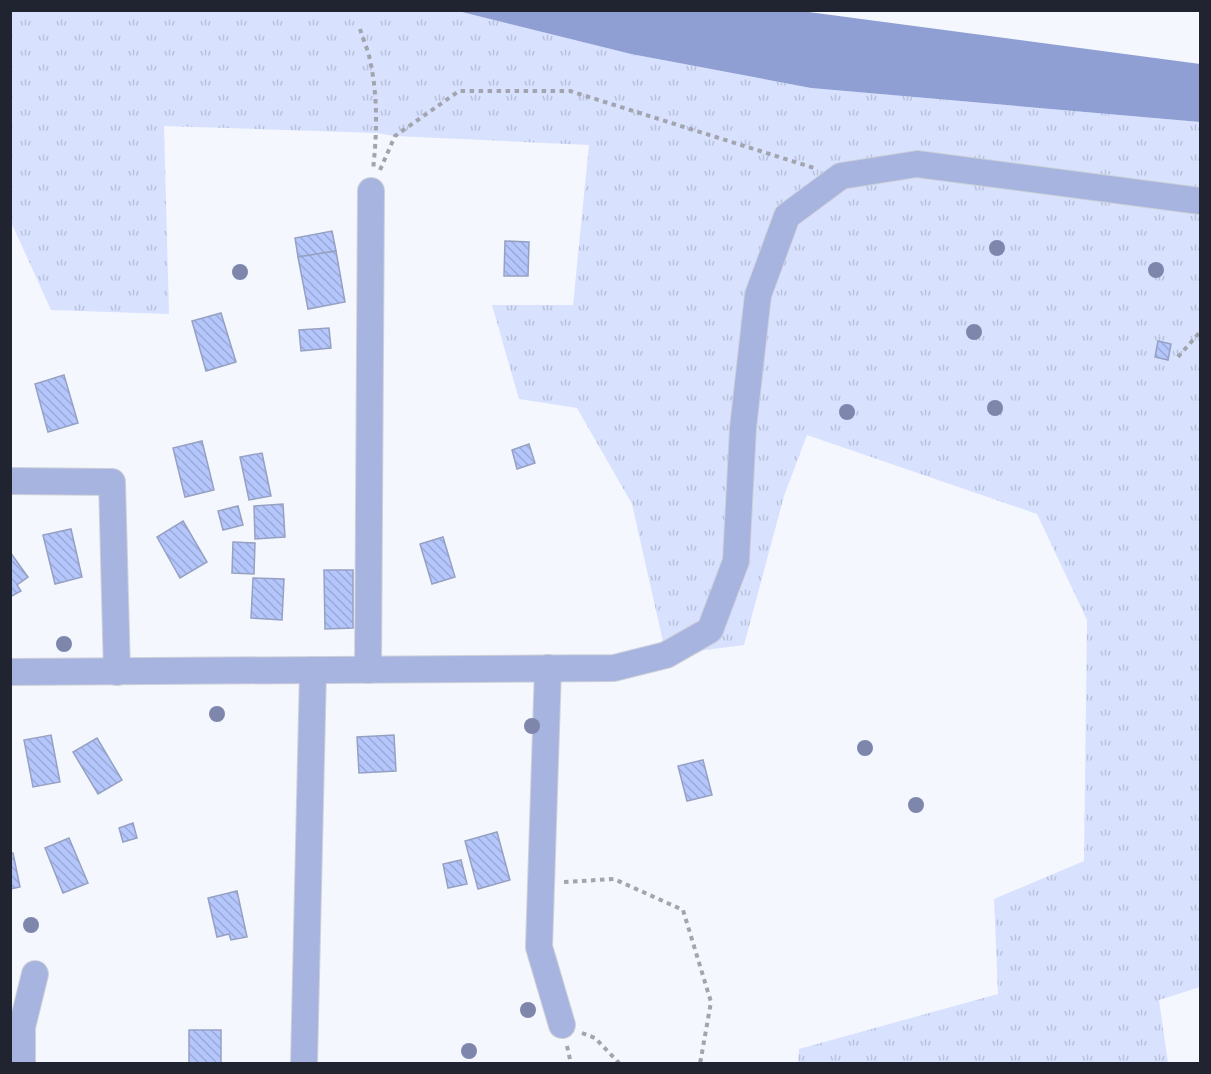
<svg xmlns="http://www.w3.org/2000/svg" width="1211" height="1074" font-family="'Roboto Condensed',sans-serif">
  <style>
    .grass { fill: url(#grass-tufts) }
    .water { fill: #8f9fd3 }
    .building { fill: url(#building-back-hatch); stroke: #96a1c2; stroke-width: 1.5 }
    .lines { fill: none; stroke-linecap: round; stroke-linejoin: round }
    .minor-casing { stroke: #cfd1d9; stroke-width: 28 }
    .path { stroke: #a2a5ae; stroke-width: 4; stroke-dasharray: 4.5 4.5; stroke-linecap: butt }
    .minor { stroke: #a6b4df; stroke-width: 26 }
    .tree { fill: #7f86ac }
  </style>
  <defs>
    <pattern id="grass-tufts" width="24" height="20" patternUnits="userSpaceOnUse" patternTransform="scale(1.5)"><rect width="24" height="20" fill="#d8e2ff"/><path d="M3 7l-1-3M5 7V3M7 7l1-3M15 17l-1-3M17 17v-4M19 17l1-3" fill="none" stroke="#b9c2db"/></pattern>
    <pattern id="building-back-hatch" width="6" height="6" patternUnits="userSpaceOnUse" patternTransform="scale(1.5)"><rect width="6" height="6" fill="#b4c6fc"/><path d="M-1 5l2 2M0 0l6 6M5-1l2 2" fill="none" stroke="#9aaad8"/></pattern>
  </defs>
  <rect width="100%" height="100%" fill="#f5f7fe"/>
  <polygon class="grass" points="10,11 458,11 631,54 811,88 1200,122 1200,987 1159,1000 1168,1063 798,1063 799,1049 998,994 994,899 1084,861 1087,620 1037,514 807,435 784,496 744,645 666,655 632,504 577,408 519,399 492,305 573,305 589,145 395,136 377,133 164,126 169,314 51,310 11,222"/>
  <polygon class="water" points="458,11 801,11 1200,64 1200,122 811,88 631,54"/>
  <g class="building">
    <polygon points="332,231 336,251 298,257 295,238"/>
    <polygon points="505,241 529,242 528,276 504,276"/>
    <polygon points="336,251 345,302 308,309 298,257"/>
    <polygon points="221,313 236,362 206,371 192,321"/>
    <polygon points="329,328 331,348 301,351 299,330"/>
    <polygon points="1158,341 1171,344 1168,360 1155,357"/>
    <polygon points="64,375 78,423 48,432 35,384"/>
    <polygon points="202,441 214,490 185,497 173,448"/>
    <polygon points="529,444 535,463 517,469 512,450"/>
    <polygon points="262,453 271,496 249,500 240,457"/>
    <polygon points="283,504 285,537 255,539 254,506"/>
    <polygon points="238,506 243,525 223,530 218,511"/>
    <polygon points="183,521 207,562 180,578 157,537"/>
    <polygon points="71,529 82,577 55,584 43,535"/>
    <polygon points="443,537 455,577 432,584 420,544"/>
    <polygon points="233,542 255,543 254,574 232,573"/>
    <polygon points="10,552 28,577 17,585 21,591 10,597"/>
    <polygon points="324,570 353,570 353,628 325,629"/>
    <polygon points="253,578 284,579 282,620 251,618"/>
    <polygon points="51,735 60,782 33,787 24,740"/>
    <polygon points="394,735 396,771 359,773 357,737"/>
    <polygon points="97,738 122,780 98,794 73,752"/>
    <polygon points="703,760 712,795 687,801 678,766"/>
    <polygon points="133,823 137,838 123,842 119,828"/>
    <polygon points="497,832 510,880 478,889 465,841"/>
    <polygon points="69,838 88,883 63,893 45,848"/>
    <polygon points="10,853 13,853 20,887 10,889"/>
    <polygon points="461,860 467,884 448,888 443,864"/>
    <polygon points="237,891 247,937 231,940 229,934 217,937 208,898"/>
    <rect x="189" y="1030" width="32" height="34"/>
  </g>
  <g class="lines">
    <g class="minor-casing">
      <g id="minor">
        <polyline points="10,481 112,482 117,672"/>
        <polyline points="548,668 539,947 562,1025"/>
        <polyline points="368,670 371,191"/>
        <polyline points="10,672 614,668 666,655 710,630 736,561 743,428 758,295 787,216 841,176 917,164 1200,201"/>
        <polyline points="22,1064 22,1027 35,974"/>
        <polyline points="304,1064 313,670"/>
      </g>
    </g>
    <g class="path">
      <path d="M 360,29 C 363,39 368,50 370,60 C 378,96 377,134 373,170"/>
      <polyline points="380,170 395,136 459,91 570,91 814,168"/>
      <polyline points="1178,357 1200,332"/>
      <polyline points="564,882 614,879 683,910 711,1002 700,1064"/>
      <polyline points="582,1033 595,1038 620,1064"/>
      <polyline points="567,1046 571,1064"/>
    </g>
    <use href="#minor" class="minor"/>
  </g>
  <g class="tree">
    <circle cx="997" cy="248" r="8"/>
    <circle cx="1156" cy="270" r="8"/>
    <circle cx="240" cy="272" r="8"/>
    <circle cx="974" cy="332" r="8"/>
    <circle cx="995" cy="408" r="8"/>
    <circle cx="847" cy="412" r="8"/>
    <circle cx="64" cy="644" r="8"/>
    <circle cx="217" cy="714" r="8"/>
    <circle cx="532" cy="726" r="8"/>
    <circle cx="865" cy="748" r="8"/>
    <circle cx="916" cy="805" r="8"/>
    <circle cx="31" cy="925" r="8"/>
    <circle cx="528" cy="1010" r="8"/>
    <circle cx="469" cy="1051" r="8"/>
  </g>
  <rect width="1211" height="1074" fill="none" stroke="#202431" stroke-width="24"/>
</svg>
